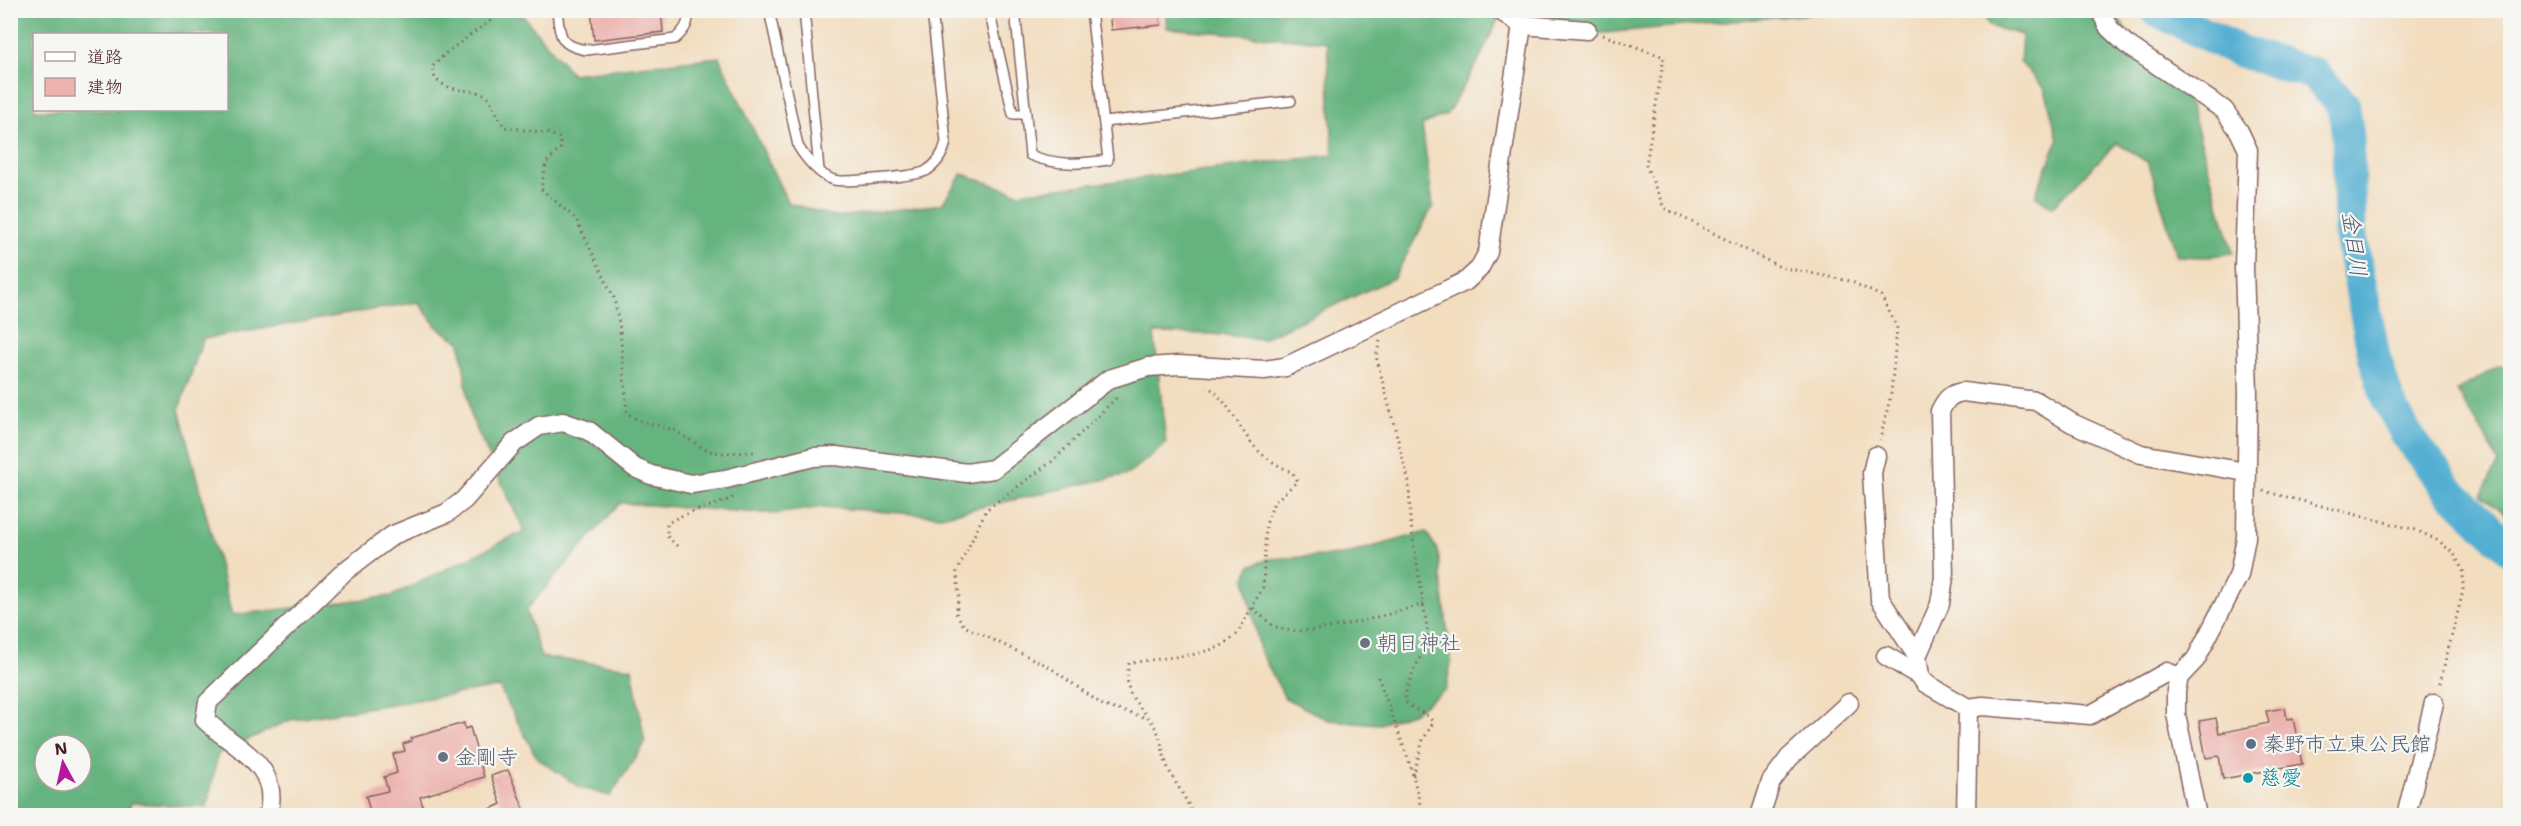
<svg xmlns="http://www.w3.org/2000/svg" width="2521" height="826" font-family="'Shantell Sans','Klee One',sans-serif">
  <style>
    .forest { fill: #65b37e; stroke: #586954; stroke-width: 1.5; fill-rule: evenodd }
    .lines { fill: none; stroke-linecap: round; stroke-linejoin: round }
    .river { stroke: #53afd1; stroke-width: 33 }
    .building { fill: #ecb2ae }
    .lane-casing { stroke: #85625f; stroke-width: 12 }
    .street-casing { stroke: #85625f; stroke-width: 21 }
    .path { stroke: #85625f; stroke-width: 3; stroke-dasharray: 1.5 4.5; stroke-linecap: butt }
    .lane { stroke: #fff; stroke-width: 9 }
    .street { stroke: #fff; stroke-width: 18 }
    .worship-dot { fill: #6b7280; stroke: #f6f6f2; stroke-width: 2 }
    .service-dot { fill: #5c6f8a; stroke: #f6f6f2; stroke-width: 2 }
    .culture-dot { fill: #0f9aa8; stroke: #f6f6f2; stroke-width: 2 }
    .labels { text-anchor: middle; stroke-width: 4.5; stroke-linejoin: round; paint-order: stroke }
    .worship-label { font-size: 21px; fill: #5b616d; stroke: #f6f6f2; text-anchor: start }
    .service-label { font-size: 21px; fill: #4e5e75; stroke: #f6f6f2; text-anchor: start }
    .culture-label { font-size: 21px; fill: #0d838f; stroke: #f6f6f2; text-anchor: start }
    .water-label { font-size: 22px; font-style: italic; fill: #4e596d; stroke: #f6f6f2 }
  </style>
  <rect width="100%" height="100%" fill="#f6f6f2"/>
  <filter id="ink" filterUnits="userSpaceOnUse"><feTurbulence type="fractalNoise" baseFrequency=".0167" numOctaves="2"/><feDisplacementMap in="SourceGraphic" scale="12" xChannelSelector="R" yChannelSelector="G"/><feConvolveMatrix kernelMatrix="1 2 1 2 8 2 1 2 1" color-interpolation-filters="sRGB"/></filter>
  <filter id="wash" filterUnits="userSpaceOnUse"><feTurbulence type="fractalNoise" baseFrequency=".008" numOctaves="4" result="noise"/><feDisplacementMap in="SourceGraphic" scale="24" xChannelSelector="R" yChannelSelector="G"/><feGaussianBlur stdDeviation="1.35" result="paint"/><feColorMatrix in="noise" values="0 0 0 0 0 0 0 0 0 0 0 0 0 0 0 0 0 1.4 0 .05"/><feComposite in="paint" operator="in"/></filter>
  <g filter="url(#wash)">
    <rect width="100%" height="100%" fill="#f2ddbf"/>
    <g class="forest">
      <path d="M 10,11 L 519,11 L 572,74 L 719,57 L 788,203 L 836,217 L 942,204 L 962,174 L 1018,193 L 1333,155 L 1327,42 L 1167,28 L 1165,11 L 1502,11 L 1478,62 L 1447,114 L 1422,125 L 1433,206 L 1394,278 L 1262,339 L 1212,334 L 1154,333 L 1166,444 L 1128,474 L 941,516 L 823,507 L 775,514 L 620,503 L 526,610 L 541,657 L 632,668 L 645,743 L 610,796 L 581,788 L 537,758 L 499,687 L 290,720 L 218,754 L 207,807 L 131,803 L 126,816 L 11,815 ZM 34,34 L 226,34 L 226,110 L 34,110 ZM 418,302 L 437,327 L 460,342 L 471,417 L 524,531 L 392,596 L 232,615 L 179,409 L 203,339 ZM 45,745 L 81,745 L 81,781 L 45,781 Z"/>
      <polygon points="1538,11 1844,11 1550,38 1542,13"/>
      <polygon points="1982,11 2114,11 2128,34 2176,74 2193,114 2233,253 2205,257 2177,256 2149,163 2117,143 2052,207 2035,196 2058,140 2045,89 2020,62 2022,35 1989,26"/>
      <polygon points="2500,365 2510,369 2510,521 2502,511 2481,495 2498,463 2485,436 2457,391"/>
      <polygon points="1426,532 1438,551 1451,661 1446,689 1414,712 1380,724 1328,720 1285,698 1260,651 1245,578 1250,566 1268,559 1343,555"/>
    </g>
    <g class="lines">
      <polyline class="river" points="2156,10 2239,51 2314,74 2344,106 2348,138 2350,231 2374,356 2388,400 2407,435 2448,489 2510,549"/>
    </g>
    <g id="blocks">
      <g class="building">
        <polygon points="591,10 661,10 663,32 594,40"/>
        <polygon points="1109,10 1159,10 1161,25 1111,30"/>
        <polygon points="2285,708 2287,719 2293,718 2302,764 2223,779 2219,756 2206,758 2199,721 2216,718 2219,733 2269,723 2266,711"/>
        <polygon points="464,723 465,729 470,727 484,777 420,797 424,810 420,811 422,816 371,816 366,796 388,791 384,777 397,773 393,754 405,751 403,744 412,741 411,738"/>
        <polygon points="508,770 527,816 475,816 501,804 491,776"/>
      </g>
    </g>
  </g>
  <g filter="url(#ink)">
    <use href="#blocks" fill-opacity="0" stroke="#85625f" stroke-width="1.5"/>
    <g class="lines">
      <g class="lane-casing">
        <g id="lane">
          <path d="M 557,10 C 560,36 559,46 587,50 L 675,39 C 684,31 690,23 688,10"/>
          <path d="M 769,10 L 798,146 C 805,158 820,176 834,180 C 844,183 918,176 926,171 C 938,164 943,154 946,142 L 932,10"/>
          <polyline points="804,10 819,170"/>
          <polyline points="989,10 1013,114 1026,114"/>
          <path d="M 1015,10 L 1030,155 C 1056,166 1081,164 1108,160 L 1091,10"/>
          <polyline points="1104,122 1291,101"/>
        </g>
      </g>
      <g class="street-casing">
        <g id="street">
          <polyline points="1499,10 1522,25 1587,30"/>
          <polyline points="2100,10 2109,28 2126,44 2224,110 2239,131 2248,150 2244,267 2248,392 2246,537 2239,575 2196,659 2179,677 2176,691 2176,714 2197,816"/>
          <polyline points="1876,456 1872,473 1880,599 1917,656 1920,676 1925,683 1968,708 1983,706 2090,715 2167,672 2179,677"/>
          <polyline points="1886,656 1920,676"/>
          <path d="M 1917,656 L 1940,604 L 1944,577 L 1940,411 C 1946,399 1950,394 1963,392 L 2036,401 L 2072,423 L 2141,454 L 2246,472"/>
          <path d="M 268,816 C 282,764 236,750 205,720 L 208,702 L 345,571 L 393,535 L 447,513 L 464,500 L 514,443 L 539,426 L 563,422 L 589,431 L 635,468 L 651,475 L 691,484 L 726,479 L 813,457 L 836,456 L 967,473 L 993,469 L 1109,379 L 1148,367 L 1179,365 L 1264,370 L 1285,367 L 1466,281 L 1479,269 L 1488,252 L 1522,25"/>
          <polyline points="1760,816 1771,782 1789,758 1849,703"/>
          <polyline points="1966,816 1968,708"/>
          <polyline points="2406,816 2434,703"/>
        </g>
      </g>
      <g class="path">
        <path d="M 505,10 L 447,52 L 432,67 L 435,79 C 454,94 465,87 487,95 L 504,127 L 547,133 L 560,138 L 561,148 L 546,163 L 541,189 L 576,219 L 614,298 L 620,329 L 627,413 L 637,420 L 674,430 L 708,451 L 722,453 L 754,452"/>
        <polyline points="1603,35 1664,57 1646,165 1664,208 1780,267 1850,281 1881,296 1897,327 1891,394 1880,440"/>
        <path d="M 1380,341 L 1376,356 L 1409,482 L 1410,519 L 1428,634 C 1424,658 1406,677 1405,701 C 1413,711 1428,712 1433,723 L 1423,740 L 1413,776"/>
        <polyline points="1116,398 1054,460 986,510 957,572 959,595 956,613 964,626 1048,666 1104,706 1144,717"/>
        <polyline points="2263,491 2416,530 2439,541 2454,554 2463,571 2463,591 2439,686"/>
        <path d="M 677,546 L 667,536 L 667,524 C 686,510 713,508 736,496"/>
        <path d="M 1253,608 C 1260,614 1267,622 1274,626 C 1303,642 1391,613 1424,604"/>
        <polyline points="1378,677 1411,767 1423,816"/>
        <path d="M 1192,816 C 1188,798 1176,786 1169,770 C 1163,758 1163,745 1158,733 C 1145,704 1121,703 1129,663 L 1196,654 L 1220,647 L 1237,634 L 1263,587 L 1266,525 L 1274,502 L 1297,482 L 1293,473 C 1279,466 1264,458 1254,446 C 1238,427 1228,400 1207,386"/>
      </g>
      <use href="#lane" class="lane"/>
      <use href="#street" class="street"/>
    </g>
  </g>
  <g class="worship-dot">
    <circle cx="1365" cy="643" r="6"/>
    <circle cx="443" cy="757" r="6"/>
  </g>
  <circle class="service-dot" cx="2251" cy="744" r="6"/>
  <circle class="culture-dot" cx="2248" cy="778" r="6"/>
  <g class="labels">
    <g class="worship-label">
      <text x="1377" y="650">朝日神社</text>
      <text x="455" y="764">金剛寺</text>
    </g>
    <g class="service-label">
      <text x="2263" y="751">秦野市立東公民館</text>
    </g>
    <g class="culture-label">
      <text x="2260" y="785">慈愛</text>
    </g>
    <g class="water-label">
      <text transform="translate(2355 244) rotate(82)" y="8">金目川</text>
    </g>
  </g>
  <rect width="2521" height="826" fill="none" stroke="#f6f6f2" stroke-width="36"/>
  <rect x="33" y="33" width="195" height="78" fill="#f6f6f2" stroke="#b1a0a2" stroke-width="1.5"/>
  <rect x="45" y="52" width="30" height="9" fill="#ffffff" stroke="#b1a0a2" stroke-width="1.5"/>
  <text x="87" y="63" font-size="18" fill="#4a1f2b">道路</text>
  <rect x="45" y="78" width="30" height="18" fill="#ecb2ae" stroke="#b1a0a2" stroke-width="1.5"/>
  <text x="87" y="93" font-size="18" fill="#4a1f2b">建物</text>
  <g transform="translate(63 763) rotate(352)"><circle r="28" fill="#f6f6f2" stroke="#b1a0a2" stroke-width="1.5"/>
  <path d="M0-4.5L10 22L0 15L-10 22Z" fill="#b5179e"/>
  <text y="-9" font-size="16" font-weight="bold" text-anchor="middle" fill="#4a1f2b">N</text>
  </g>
</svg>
